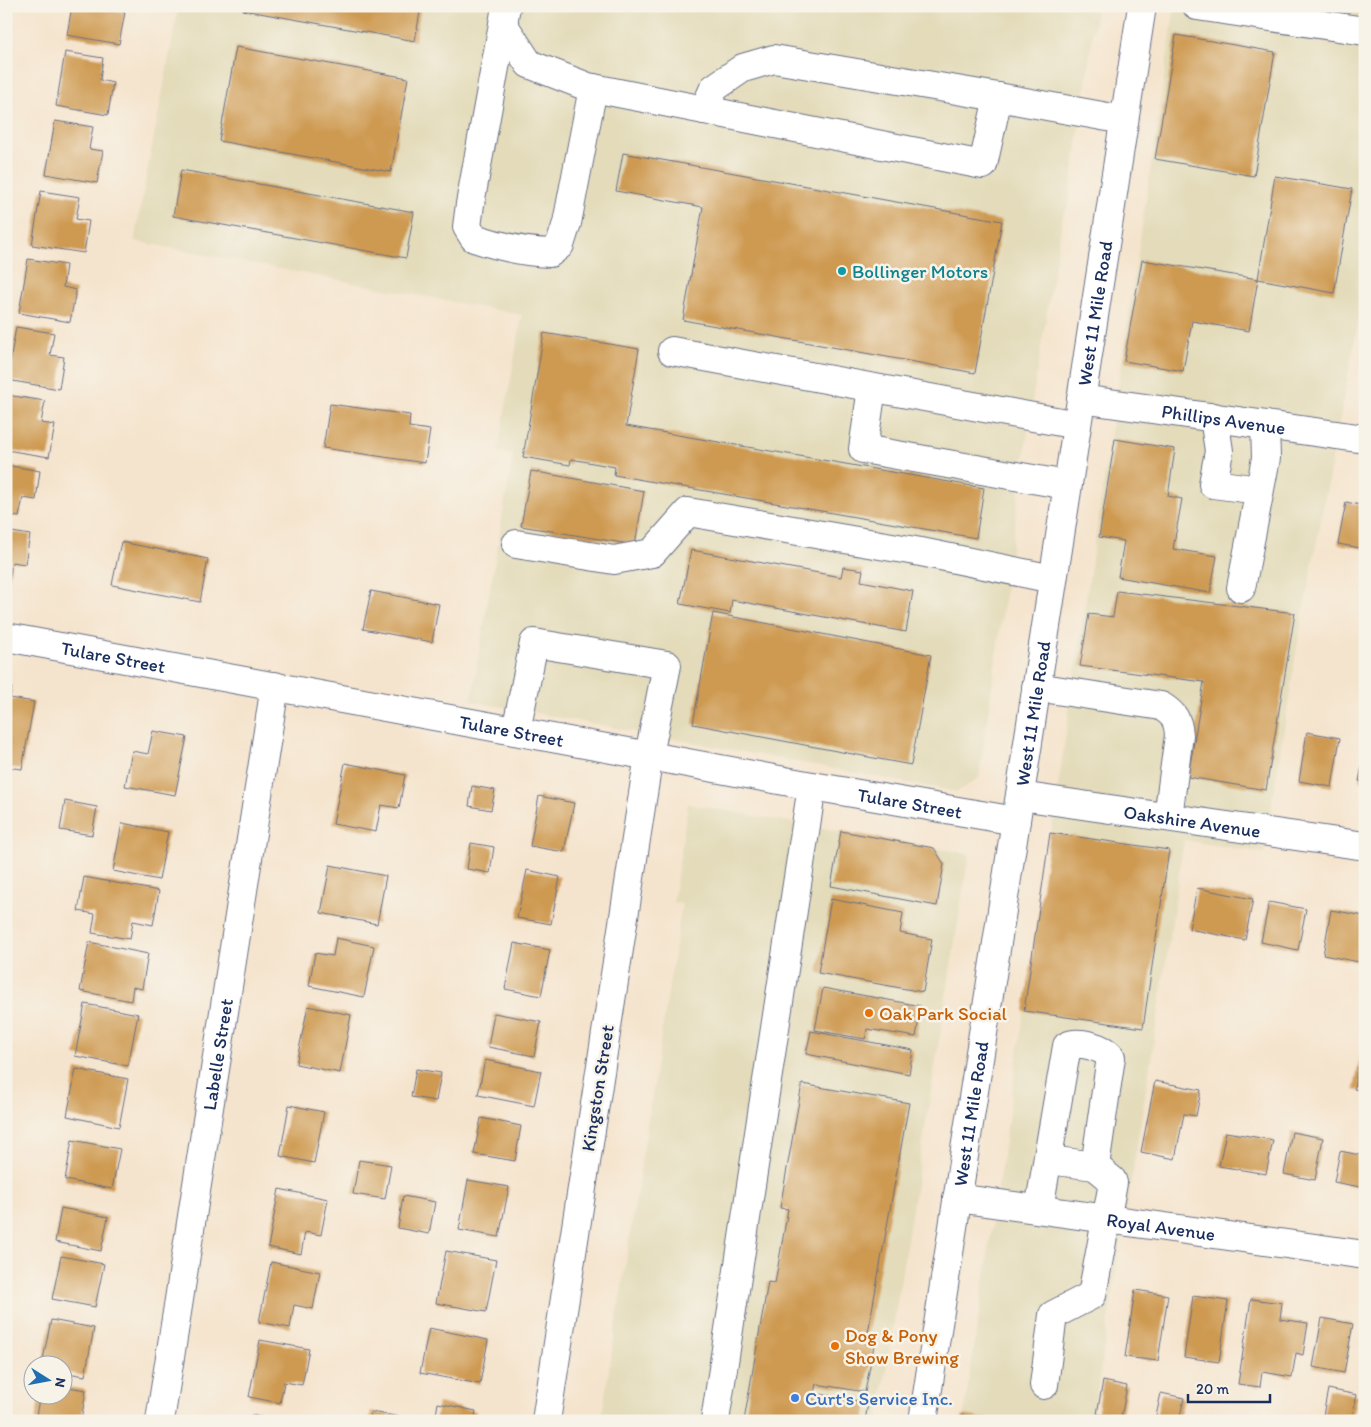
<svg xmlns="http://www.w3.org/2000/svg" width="1371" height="1427" font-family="Itim,sans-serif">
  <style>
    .built { fill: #e3dbba }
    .building { fill: #ce9a51 }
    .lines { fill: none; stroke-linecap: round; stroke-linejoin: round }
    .minor-casing { stroke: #676e85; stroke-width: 30 }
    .major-casing { stroke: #676e85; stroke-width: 30 }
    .minor { stroke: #fff; stroke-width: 28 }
    .major { stroke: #fff; stroke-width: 28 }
    .culture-dot { fill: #0f9aa8; stroke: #f7f3e8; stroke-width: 2 }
    .food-dot { fill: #e8710a; stroke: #f7f3e8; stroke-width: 2 }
    .shop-dot { fill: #3f7fe0; stroke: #f7f3e8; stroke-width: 2 }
    .labels { text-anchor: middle; stroke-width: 5; stroke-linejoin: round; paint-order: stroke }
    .culture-label { font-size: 19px; fill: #0d838f; stroke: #f7f3e8; text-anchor: start }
    .street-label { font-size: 19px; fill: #1b2f5e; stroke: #f7f3e8 }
    .food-label { font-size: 19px; fill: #c56008; stroke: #f7f3e8; text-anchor: start }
    .shop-label { font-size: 19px; fill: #366cbe; stroke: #f7f3e8; text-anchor: start }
  </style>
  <rect width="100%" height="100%" fill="#f7f3e8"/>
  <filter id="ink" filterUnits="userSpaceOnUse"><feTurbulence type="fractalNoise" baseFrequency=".02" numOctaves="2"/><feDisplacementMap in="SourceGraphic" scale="10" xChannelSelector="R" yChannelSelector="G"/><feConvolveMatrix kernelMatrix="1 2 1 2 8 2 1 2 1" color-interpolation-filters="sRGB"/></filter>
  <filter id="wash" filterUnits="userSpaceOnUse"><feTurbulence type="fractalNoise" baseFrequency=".0096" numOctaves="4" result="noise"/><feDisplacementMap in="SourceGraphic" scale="20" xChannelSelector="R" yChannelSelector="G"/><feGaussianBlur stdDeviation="1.12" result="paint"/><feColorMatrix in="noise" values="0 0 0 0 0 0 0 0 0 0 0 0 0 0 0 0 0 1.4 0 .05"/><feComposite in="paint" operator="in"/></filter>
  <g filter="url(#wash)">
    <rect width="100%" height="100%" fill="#f5e4cd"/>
    <g class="built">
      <polygon points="179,6 1097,6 1068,207 1063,215 1032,402 979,778 957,792 471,701 513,455 498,452 522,315 134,241"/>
      <polygon points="1175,6 1365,6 1365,286 1299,635 1264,853 1184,840 1157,1022 1092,1421 963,1421"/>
      <polygon points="688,804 969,854 878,1421 601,1421 682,904 673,902"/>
    </g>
    <g id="blocks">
      <g class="building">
        <polygon points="72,6 112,6 111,10 125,12 119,44 67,35"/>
        <polygon points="244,6 421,6 415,41 243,10"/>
        <polygon points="1176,35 1275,52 1254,176 1155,159"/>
        <polygon points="236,47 408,78 391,172 219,141"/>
        <polygon points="65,52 103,58 100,80 113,83 108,115 56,106"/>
        <polygon points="55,121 93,127 89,149 103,151 97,183 46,174"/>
        <polygon points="623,153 1002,221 975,373 683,320 703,207 616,191"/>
        <polygon points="181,170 414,212 406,258 173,216"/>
        <polygon points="1275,176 1352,189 1334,293 1258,279"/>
        <polygon points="41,191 80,197 76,219 89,221 84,253 32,245"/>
        <polygon points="28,259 66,265 63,287 76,290 70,322 19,313"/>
        <polygon points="1142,260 1258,279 1249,331 1192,321 1183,371 1124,361"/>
        <polygon points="16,327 54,333 50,355 64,357 59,389 7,380"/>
        <polygon points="544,333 639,349 626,426 984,488 976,538 614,475 615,467 571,459 570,465 523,457"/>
        <polygon points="7,395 45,401 41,423 55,425 49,457 6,450"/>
        <polygon points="330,404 410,415 409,427 430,430 425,463 323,448"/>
        <polygon points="1115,439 1175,449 1168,496 1182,499 1173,549 1217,556 1210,593 1118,577 1124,541 1099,537"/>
        <polygon points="6,465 40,471 36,500 23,498 19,517 6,515"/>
        <polygon points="531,471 644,491 635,545 521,526"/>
        <polygon points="1346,502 1365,506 1365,549 1338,544"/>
        <polygon points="6,531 30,535 25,564 12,562 9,581 6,581"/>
        <polygon points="121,542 208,559 200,602 112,585"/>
        <polygon points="691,550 841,577 843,567 863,570 861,581 913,591 906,632 732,600 730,613 680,604"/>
        <polygon points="371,591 439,604 432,642 363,629"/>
        <polygon points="1117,591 1295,613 1266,790 1188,777 1204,682 1080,666 1089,614 1113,617"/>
        <polygon points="713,613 931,655 911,765 693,724"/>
        <polygon points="6,686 12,687 10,698 34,702 22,769 6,767"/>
        <polygon points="153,731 187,737 175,795 125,786 132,751 148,754"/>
        <polygon points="1307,732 1340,738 1332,787 1299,781"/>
        <polygon points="1364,757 1365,757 1365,782 1359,781"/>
        <polygon points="345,763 405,775 399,808 381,805 376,832 333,824"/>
        <polygon points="472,786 495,790 491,810 469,806"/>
        <polygon points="539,796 574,803 564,852 530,846"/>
        <polygon points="65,801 97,807 92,835 60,830"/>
        <polygon points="122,823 168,832 159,880 113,871"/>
        <polygon points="841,831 934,848 944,864 937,906 831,886"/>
        <polygon points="1050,833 1169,850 1143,1028 1024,1011"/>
        <polygon points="471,843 494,847 490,873 467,869"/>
        <polygon points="330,865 386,876 377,924 321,913"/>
        <polygon points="527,870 560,877 551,924 517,918"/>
        <polygon points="84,877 159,891 153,925 133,921 130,939 92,933 95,914 78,911"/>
        <polygon points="1197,888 1253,899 1245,940 1189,929"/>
        <polygon points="831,899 903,913 900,933 932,939 923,992 818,973"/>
        <polygon points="1269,902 1306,909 1298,950 1261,942"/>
        <polygon points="1331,910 1365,916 1364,963 1323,955"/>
        <polygon points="336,938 374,946 364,997 309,986 315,953 333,956"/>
        <polygon points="89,942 148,954 142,989 133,987 131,1001 80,991"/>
        <polygon points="514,943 550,950 541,996 505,989"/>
        <polygon points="823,988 921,1006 916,1037 867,1029 865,1039 815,1030"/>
        <polygon points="85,1004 138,1014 128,1066 75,1056"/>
        <polygon points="308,1006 351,1015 340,1073 296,1064"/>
        <polygon points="494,1013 541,1022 534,1056 488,1047"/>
        <polygon points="811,1031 913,1050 909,1074 806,1054"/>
        <polygon points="1360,1057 1365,1058 1365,1091 1354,1089"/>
        <polygon points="485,1060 541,1071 534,1106 478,1095"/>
        <polygon points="76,1069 128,1079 119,1127 67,1116"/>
        <polygon points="416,1069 441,1073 436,1101 411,1097"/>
        <polygon points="1155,1081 1201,1090 1196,1116 1184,1114 1175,1159 1141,1152"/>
        <polygon points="802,1084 909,1103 866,1344 874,1345 865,1392 816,1384 814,1393 868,1403 865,1421 744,1421 768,1282 775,1283 788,1209 780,1208"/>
        <polygon points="289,1105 324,1112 314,1163 280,1156"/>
        <polygon points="481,1118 521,1126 515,1161 474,1154"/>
        <polygon points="1226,1132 1273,1140 1266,1174 1219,1166"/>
        <polygon points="1292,1132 1323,1138 1315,1180 1284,1174"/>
        <polygon points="72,1140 120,1149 112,1189 65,1180"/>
        <polygon points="1340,1151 1365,1156 1365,1188 1334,1182"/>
        <polygon points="359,1160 391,1165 385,1199 353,1194"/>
        <polygon points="468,1180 509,1187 499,1237 459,1230"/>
        <polygon points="279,1189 328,1199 321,1235 305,1232 301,1254 268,1247"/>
        <polygon points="403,1196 435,1202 429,1234 398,1228"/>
        <polygon points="61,1208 108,1217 101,1251 55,1242"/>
        <polygon points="446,1251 496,1260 486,1312 436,1303"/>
        <polygon points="61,1256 104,1264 95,1307 52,1299"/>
        <polygon points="271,1262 320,1272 313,1309 294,1305 290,1328 259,1322"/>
        <polygon points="1135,1290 1168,1295 1158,1361 1125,1357"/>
        <polygon points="1193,1296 1228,1301 1219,1362 1184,1357"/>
        <polygon points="1251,1299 1282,1303 1280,1319 1308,1323 1303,1355 1296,1353 1292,1377 1262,1372 1260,1387 1238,1384"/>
        <polygon points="1322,1318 1353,1324 1344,1373 1313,1367"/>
        <polygon points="51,1320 94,1328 85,1376 62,1372 62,1364 42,1364"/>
        <polygon points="429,1328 488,1340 480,1384 420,1373"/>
        <polygon points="260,1340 309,1349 302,1385 284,1382 280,1403 249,1397"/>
        <polygon points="1103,1381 1127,1386 1121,1418 1097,1414"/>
        <polygon points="62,1386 86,1390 81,1421 35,1421 40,1394 62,1394"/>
        <polygon points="1328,1389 1357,1395 1351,1421 1322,1421"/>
        <polygon points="1161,1393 1184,1398 1179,1421 1155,1421"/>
        <polygon points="438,1403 476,1411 474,1421 435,1421"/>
        <polygon points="371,1412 401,1417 400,1421 369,1421"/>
        <polygon points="251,1415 275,1420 275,1421 250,1421"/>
        <polygon points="962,1415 994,1420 994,1421 961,1421"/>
      </g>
    </g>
  </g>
  <g filter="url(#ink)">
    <use href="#blocks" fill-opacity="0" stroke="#676e85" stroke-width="1"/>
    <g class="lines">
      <g class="minor-casing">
        <g id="minor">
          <polyline points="506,6 503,24 529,64 588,87 983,165 998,97 1124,120"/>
          <polyline points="1197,6 1365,31"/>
          <path d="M 503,24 L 470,204 L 467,227 L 474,238 C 498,246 524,252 550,253 L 560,245 L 567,223 L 593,88"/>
          <polyline points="704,110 714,88 743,68 774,59 998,97"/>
          <polyline points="672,351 1077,425"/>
          <polyline points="872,388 863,449 1067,485"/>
          <path id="s1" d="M 1081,399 L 1365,439"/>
          <polyline points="1214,417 1219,451 1213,484 1259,490"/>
          <polyline points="516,544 614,560 652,553 688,512 921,552 1053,579"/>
          <polyline points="1241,588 1266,458 1265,425"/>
          <path id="s2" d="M 6,637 L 812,786 L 1016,821"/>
          <path d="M 1036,687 L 1161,706 C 1174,714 1178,720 1179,735 L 1168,817"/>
          <polyline points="516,731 534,643 667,665 649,755 546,1421"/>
          <path id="s3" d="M 1020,796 L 1365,846"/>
          <polyline points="1049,1160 1095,1166"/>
          <path id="s4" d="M 957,1198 L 1365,1255"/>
          <path d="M 1039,1209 L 1067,1046 C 1078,1040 1103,1047 1111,1057 L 1095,1166 L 1112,1180 L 1113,1183 L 1092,1295 L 1053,1315 L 1044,1385"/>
          <path id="s5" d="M 160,1421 L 275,686"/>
          <polyline points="715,1421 812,786"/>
        </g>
      </g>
      <g class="major-casing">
        <g id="major">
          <path id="s6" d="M 923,1421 L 1142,6"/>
        </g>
      </g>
      <use href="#minor" class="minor"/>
      <use href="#major" class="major"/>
    </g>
  </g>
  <circle class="culture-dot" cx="842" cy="271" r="5"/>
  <g class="food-dot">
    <circle cx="869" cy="1013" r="5"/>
    <circle cx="835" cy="1346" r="5"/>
  </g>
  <circle class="shop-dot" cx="795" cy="1398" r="5"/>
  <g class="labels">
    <g class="culture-label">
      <text x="852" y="278">Bollinger Motors</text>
    </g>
    <g class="street-label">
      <text dy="7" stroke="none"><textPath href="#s6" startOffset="1121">West 11 Mile Road</textPath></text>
      <text dy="7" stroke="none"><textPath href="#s1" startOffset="144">Phillips Avenue</textPath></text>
      <text dy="7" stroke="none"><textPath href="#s2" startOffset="109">Tulare Street</textPath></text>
      <text dy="7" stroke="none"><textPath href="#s6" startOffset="716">West 11 Mile Road</textPath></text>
      <text dy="7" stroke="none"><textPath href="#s2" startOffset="514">Tulare Street</textPath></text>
      <text dy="7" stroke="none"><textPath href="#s2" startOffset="919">Tulare Street</textPath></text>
      <text dy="7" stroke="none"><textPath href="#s3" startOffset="174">Oakshire Avenue</textPath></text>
      <text dy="7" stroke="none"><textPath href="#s5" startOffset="371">Labelle Street</textPath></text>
      <text transform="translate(597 1088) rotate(-81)" y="7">Kingston Street</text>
      <text dy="7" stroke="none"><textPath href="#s6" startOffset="311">West 11 Mile Road</textPath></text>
      <text dy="7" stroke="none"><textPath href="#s4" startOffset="206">Royal Avenue</textPath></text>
    </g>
    <g class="food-label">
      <text x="879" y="1020">Oak Park Social</text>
      <text x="845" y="1342">Dog &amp; Pony<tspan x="845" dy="22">Show Brewing</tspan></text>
    </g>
    <g class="shop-label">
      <text x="805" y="1405">Curt's Service Inc.</text>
    </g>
  </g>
  <rect width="1371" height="1427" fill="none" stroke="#f7f3e8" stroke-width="25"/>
  <g transform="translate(48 1380) rotate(101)"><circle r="24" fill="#f7f3e8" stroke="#9fa5b1"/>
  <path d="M0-4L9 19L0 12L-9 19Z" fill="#1f6fb2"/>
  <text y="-8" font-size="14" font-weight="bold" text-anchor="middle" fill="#1b2f5e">N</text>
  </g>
  <path d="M1188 1394v8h82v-8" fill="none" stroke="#1b2f5e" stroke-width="2.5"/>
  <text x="1196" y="1394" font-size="15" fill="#1b2f5e" stroke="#f7f3e8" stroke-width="4" paint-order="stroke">20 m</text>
</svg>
